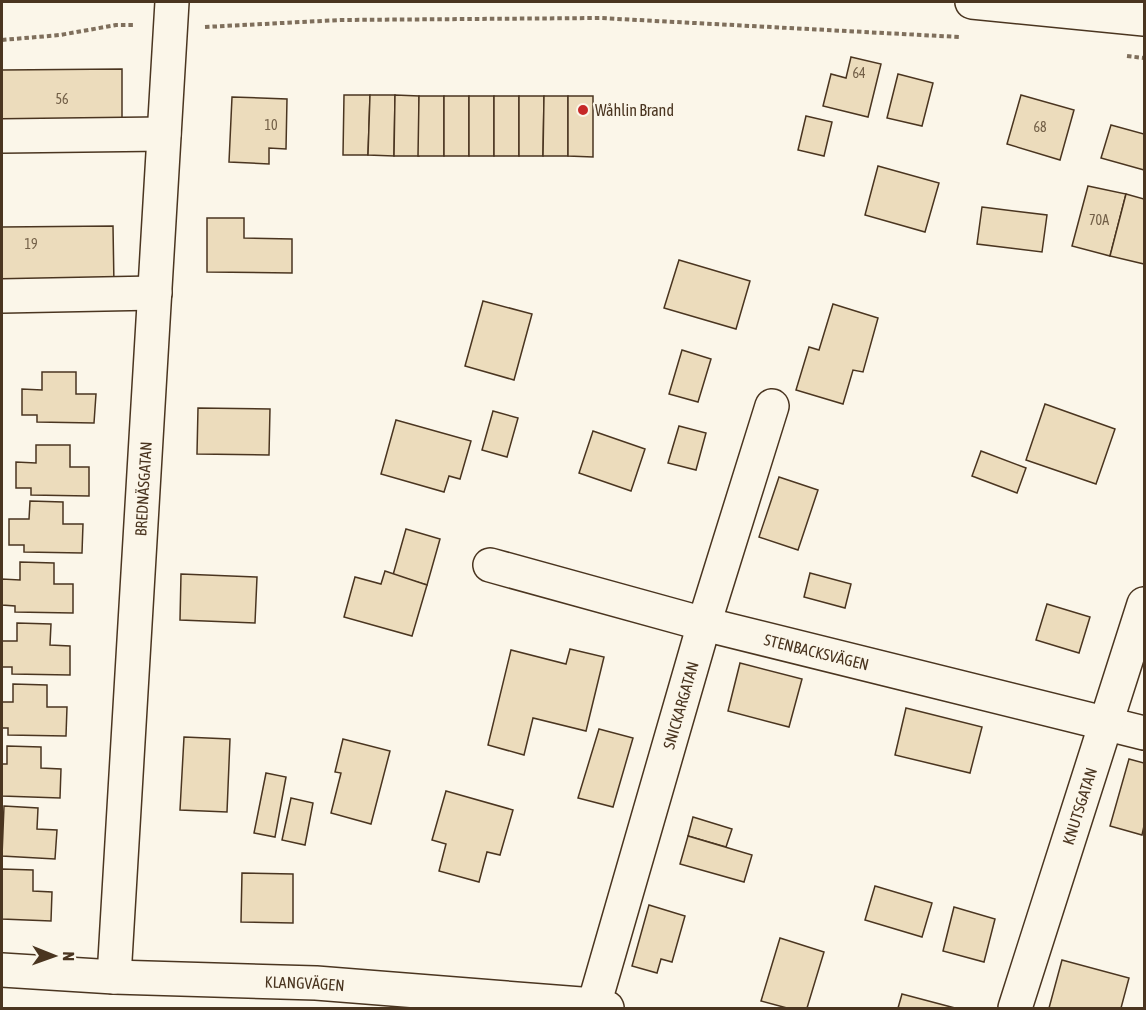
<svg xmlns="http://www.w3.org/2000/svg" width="1146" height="1010" font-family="'Asap Condensed',sans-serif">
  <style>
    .building { fill: #ecdcbc; stroke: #4a3520; stroke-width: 1.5 }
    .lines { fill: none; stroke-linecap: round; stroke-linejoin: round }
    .minor-casing { stroke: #4a3520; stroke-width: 36 }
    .major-casing { stroke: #4a3520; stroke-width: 36 }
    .path { stroke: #7f6f5c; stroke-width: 4; stroke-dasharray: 4.5 3; stroke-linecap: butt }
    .minor { stroke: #fbf6e9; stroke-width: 33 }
    .major { stroke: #fbf6e9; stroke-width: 33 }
    .poi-dot { fill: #c62828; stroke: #fbf6e9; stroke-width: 2 }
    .labels { text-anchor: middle; stroke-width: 4.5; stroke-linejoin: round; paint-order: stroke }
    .number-label { font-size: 14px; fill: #725f47 }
    .poi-label { font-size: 16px; fill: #4a3520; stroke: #fbf6e9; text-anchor: start }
    .street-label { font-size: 16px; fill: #4a3520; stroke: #fbf6e9 }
  </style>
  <rect width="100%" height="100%" fill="#fbf6e9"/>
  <g class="building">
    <polygon points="851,57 881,64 868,117 823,106 831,74 846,78"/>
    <polygon points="122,69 122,129 2,129 2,70"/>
    <polygon points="898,74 933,83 922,126 887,118"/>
    <polygon points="344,95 370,95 368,155 343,155"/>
    <polygon points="370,95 395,95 394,156 368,155"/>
    <polygon points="395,95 419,96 419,156 394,156"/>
    <polygon points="1021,95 1074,110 1060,160 1007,144"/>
    <polygon points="419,96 444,96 444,156 418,156"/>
    <rect x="444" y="96" width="25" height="60"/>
    <rect x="469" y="96" width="25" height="60"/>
    <rect x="494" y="96" width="25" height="60"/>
    <polygon points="519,96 544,96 543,156 519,156"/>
    <polygon points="544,96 568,96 568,156 543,156"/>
    <polygon points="568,96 593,96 593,157 568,156"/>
    <polygon points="232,97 287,99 286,149 269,148 269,164 229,162"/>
    <polygon points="806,116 832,122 824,156 798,150"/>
    <polygon points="1111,125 1144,134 1144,170 1101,158"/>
    <polygon points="878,166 939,183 925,232 865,215"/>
    <polygon points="1088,186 1126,194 1110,256 1072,246"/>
    <polygon points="1126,194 1144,199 1144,264 1110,256"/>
    <polygon points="982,207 1047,215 1042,252 977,244"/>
    <polygon points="207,218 244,218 244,238 292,239 292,273 207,272"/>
    <polygon points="113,226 114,286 2,287 2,227"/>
    <polygon points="679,260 750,281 736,329 664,308"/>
    <polygon points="483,301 532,314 514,380 465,366"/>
    <polygon points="833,304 878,318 863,372 853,370 843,404 796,390 809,347 819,350"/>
    <polygon points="682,350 711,359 698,402 669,394"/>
    <polygon points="42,372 76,372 76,394 96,394 94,423 37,422 37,415 22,415 22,389 42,390"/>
    <polygon points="1045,404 1115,429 1096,484 1026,460"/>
    <polygon points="198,408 270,409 269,455 197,454"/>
    <polygon points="493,411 518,418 507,457 482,450"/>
    <polygon points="396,420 471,441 460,479 449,476 444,492 381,474"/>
    <polygon points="679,426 706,433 696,470 668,463"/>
    <polygon points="593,431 645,449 631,491 579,473"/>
    <polygon points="36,445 70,445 70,467 89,467 89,496 31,495 31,488 16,488 16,462 36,463"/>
    <polygon points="981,451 1026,468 1017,493 972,476"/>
    <polygon points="779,477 818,490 798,550 759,537"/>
    <polygon points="30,501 63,502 63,524 83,524 82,553 24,552 24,545 9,545 9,519 29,519"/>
    <polygon points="406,529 440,539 427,585 393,575"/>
    <polygon points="20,562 54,563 54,584 73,584 73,613 15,612 15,606 2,605 2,579 20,580"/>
    <polygon points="385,571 427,585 412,636 344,617 355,577 381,584"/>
    <polygon points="810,573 851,584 845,608 804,597"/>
    <polygon points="181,574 257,577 255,623 180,620"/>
    <polygon points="1047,604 1090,617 1079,653 1036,640"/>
    <polygon points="17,623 51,624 50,645 70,646 70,675 12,674 12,667 2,667 2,641 17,641"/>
    <polygon points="570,649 604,657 586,731 533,718 524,755 488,745 511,650 566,664"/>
    <polygon points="740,663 802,679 789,727 728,711"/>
    <polygon points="13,684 47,685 47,707 67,707 66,736 8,735 8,728 2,728 2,702 13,702"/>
    <polygon points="906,708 982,727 970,773 895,755"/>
    <polygon points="599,729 633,738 613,807 578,798"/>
    <polygon points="184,737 230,739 227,812 180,810"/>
    <polygon points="343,739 390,751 371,824 331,813 341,773 335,772"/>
    <polygon points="7,746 41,747 41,768 61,769 60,798 2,796 2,764 7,764"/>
    <polygon points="1129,759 1144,763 1144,826 1142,835 1110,826"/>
    <polygon points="266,773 286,777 275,837 254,833"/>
    <polygon points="446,791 513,810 500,855 487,852 479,882 439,871 446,844 432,840"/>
    <polygon points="291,798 313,803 305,845 282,840"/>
    <polygon points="4,806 38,808 37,829 57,830 55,859 2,856"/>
    <polygon points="693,817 732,829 726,847 688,836"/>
    <polygon points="688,836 752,855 744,882 680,864"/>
    <polygon points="2,869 33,870 33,891 52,892 51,921 2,919"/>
    <polygon points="242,873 293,874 293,923 241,922"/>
    <polygon points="875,886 932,903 922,937 865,920"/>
    <polygon points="649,905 685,916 672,962 661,959 657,973 632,966"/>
    <polygon points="954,907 995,919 984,962 943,951"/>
    <polygon points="780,938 824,952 807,1008 787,1008 761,1001"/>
    <polygon points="1062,960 1129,978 1121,1008 1049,1008"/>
    <polygon points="902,994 955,1008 898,1008"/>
  </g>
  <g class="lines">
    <g class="minor-casing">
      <g id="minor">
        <polyline points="2,136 164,134"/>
        <polyline points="2,296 155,293"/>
        <path id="s1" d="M 490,565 L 704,624 L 1144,733"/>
        <path id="s2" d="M 2,970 L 114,977 L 316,983 L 594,1005 L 607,1008"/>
        <path id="s3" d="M 114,977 L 172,2"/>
        <path id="s4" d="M 594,1005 L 704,624 L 772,406"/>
        <path id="s5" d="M 1015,1008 L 1144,604"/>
      </g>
    </g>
    <g class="major-casing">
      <polyline id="major" points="972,2 1144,19"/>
    </g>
    <g class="path">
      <polyline points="205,27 340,20 600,18 959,37"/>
      <polyline points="2,40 60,35 116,25 135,25"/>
      <polyline points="1127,56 1144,58"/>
    </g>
    <use href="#minor" class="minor"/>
    <use href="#major" class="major"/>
  </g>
  <circle class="poi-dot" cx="583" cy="110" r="6"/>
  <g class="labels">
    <g class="number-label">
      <text x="859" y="78">64</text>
      <text x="62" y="104">56</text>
      <text x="271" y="130">10</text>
      <text x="1040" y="132">68</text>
      <text x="1099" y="225">70A</text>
      <text x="31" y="249">19</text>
    </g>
    <g class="poi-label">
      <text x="595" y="116">Wåhlin Brand</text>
    </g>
    <g class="street-label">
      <text dy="6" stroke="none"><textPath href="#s3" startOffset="489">BREDNÄSGATAN</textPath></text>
      <text dy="6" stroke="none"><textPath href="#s1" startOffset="338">STENBACKSVÄGEN</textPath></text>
      <text dy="6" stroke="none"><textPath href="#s4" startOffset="312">SNICKARGATAN</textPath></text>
      <text dy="6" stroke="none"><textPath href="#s5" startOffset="212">KNUTSGATAN</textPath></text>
      <text dy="6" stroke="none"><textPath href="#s2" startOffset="303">KLANGVÄGEN</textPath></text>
    </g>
  </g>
  <rect width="1146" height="1010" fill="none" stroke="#4a3520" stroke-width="6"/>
  <g transform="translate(54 956) rotate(91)" stroke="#fbf6e9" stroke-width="4.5" paint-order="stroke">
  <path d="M0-4.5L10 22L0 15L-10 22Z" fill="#4a3520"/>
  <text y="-9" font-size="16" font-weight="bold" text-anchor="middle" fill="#4a3520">N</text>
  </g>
</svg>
